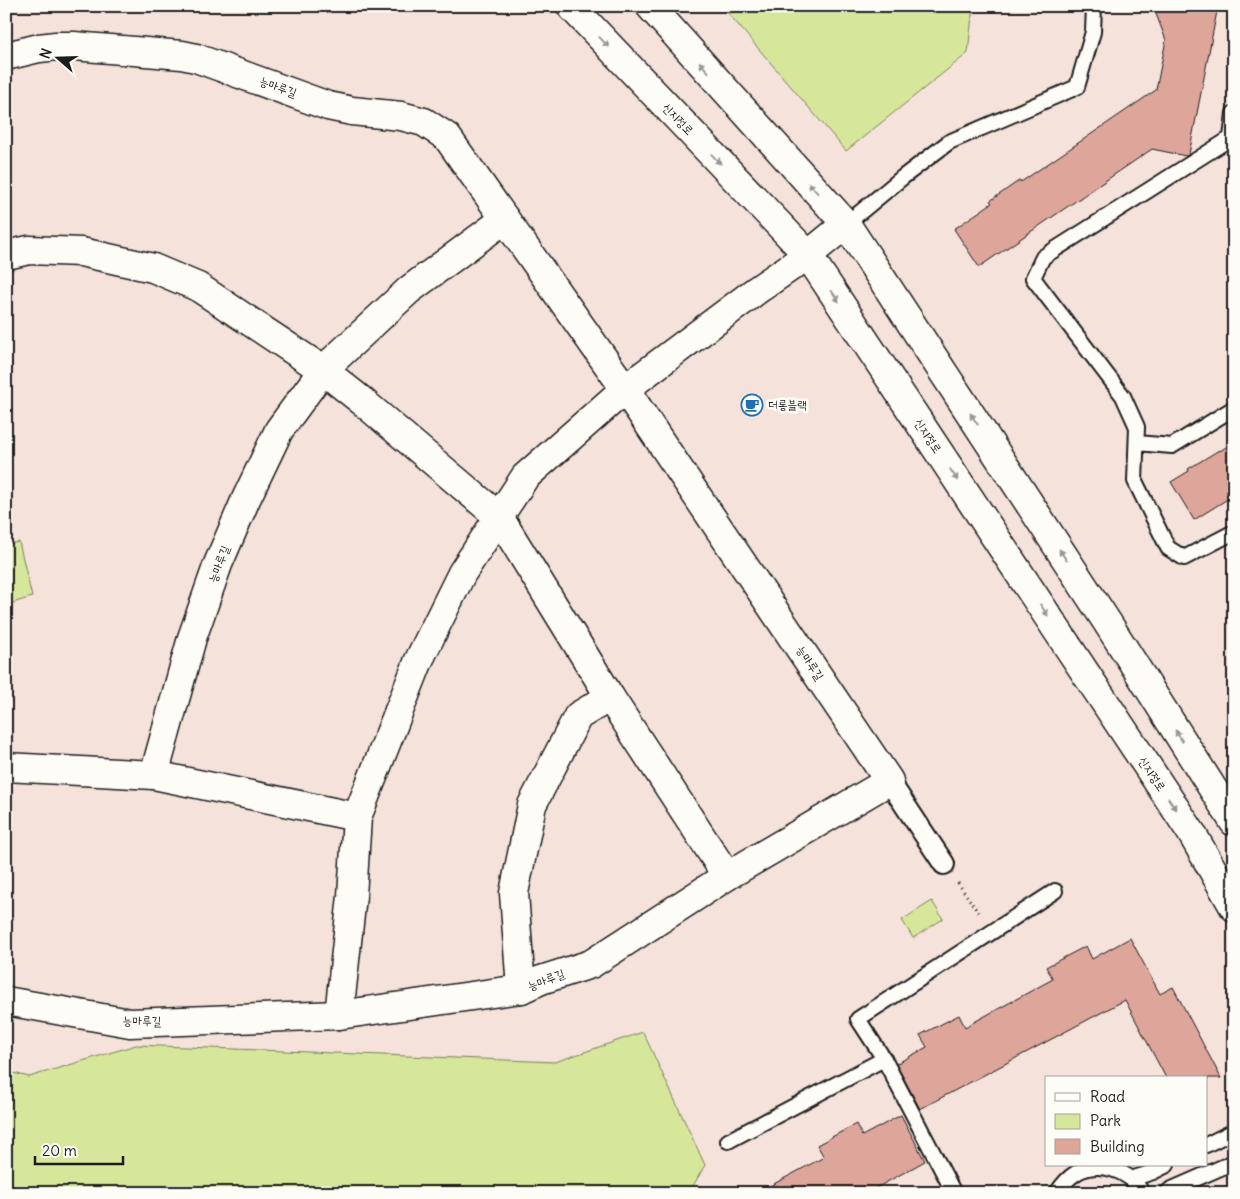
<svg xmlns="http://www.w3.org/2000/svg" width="1240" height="1199" font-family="Delius,'Poor Story',sans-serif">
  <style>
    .green { fill: #d6e69a; stroke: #79815b }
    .building { fill: #dea59a; stroke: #1c1c1c }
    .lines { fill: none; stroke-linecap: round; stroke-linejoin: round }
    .service-casing { stroke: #1c1c1c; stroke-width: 18 }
    .pedestrian-casing { stroke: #1c1c1c; stroke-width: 24 }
    .minor-casing { stroke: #1c1c1c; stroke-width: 31 }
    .tertiary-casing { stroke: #1c1c1c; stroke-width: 31 }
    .path { stroke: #1c1c1c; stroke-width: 3; stroke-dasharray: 1 4; stroke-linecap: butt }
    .service { stroke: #fdfcf7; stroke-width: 14 }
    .pedestrian { stroke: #fdfcf7; stroke-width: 20 }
    .minor { stroke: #fdfcf7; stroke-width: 28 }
    .tertiary { stroke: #fdfcf7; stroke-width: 28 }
    .oneway { fill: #989794 }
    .labels { text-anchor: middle; stroke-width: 5; stroke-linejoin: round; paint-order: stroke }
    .street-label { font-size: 12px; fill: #1c1c1c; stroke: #fdfcf7 }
    .poi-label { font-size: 12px; fill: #1c1c1c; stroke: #fdfcf7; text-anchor: start }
  </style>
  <rect width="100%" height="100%" fill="#f4e2db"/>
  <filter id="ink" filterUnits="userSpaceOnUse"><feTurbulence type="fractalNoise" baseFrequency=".02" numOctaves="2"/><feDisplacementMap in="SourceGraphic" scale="10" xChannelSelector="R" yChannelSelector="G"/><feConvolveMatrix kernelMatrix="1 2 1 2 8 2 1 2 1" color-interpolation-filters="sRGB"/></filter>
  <g filter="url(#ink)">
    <g class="green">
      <polygon points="722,6 973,6 968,53 846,151"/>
      <polygon points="19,542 32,597 6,605 6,544"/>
      <polygon points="932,901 943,919 913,938 902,920"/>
      <polygon points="643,1032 705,1165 689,1193 6,1193 6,1071 29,1077 136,1045 555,1062"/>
    </g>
    <g class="building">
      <polygon points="1153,6 1218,6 1189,154 1186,156 1152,149 979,267 954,229 992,203 990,201 1020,180 1021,182 1156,90 1166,40"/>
      <polygon points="1234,442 1234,495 1194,520 1171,482 1189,471 1188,469 1219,450 1220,451"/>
      <polygon points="1130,938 1160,994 1173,987 1221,1078 1166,1078 1125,1000 920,1109 896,1064 927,1047 920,1035 959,1015 965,1027 1053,979 1046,967 1086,946 1092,959"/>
      <polygon points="901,1115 925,1161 867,1193 757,1193 824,1157 817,1145 856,1124 862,1136"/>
    </g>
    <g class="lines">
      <g class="service-casing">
        <g id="service">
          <polyline points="1234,113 1231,138 1234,141"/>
          <polyline points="1231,138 1043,257 1033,278 1123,396 1137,427 1135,481 1168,548 1184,558 1234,532"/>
          <polyline points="846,224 903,177 949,142 1077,87 1093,32 1094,6"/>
          <polyline points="1137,443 1172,446 1234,408"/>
          <polyline points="728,1141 884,1059"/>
          <polyline points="1206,1145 1234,1131"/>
          <polyline points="1131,1179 1153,1172 1167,1165"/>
          <polyline points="954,1193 884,1059 858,1019 1055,891"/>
          <path d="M 1057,1193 C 1062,1185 1068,1178 1076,1173 C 1098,1160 1131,1170 1142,1193"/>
          <polyline points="1167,1193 1170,1190 1234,1162"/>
        </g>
      </g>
      <g class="pedestrian-casing">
        <polyline id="pedestrian" points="889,781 944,864"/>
      </g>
      <g class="minor-casing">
        <g id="minor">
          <polyline points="6,56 39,48 56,46 74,46 182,55 196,58 328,106 352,111 401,116 424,122 447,137 625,389 889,781 727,876 591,964 541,980 521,989 339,1015 130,1023 6,1001"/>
          <polyline points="6,255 29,250 81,252 153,268 198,287 323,370 362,401 499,517 610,697 727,876"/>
          <polyline points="6,767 154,775 357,817"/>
          <polyline points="154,775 192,638 218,564 246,499 279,430 323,370 409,290 505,219"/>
          <polyline points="521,989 514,893 532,805 578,716 610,697"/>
          <polyline points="339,1015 352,896 357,817 419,660 462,573 525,477 625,389 757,290 808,255 846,224"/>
        </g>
      </g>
      <g class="tertiary-casing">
        <g id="tertiary">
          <polyline points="571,6 808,255 1191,832 1234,907"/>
          <polyline points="650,6 846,224 1107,622 1234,822"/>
        </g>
      </g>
      <polyline class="path" points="958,883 980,915"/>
      <use href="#service" class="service"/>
      <use href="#pedestrian" class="pedestrian"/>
      <use href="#minor" class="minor"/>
      <use href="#tertiary" class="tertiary"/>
    </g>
    <defs><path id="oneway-solid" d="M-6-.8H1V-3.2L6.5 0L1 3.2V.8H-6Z" transform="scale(1.25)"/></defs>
    <g class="oneway">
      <use href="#oneway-solid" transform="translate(604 42) rotate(46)"/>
      <use href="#oneway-solid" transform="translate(704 67) rotate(-132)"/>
      <use href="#oneway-solid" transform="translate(716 159) rotate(46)"/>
      <use href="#oneway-solid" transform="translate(813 188) rotate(-132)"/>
      <use href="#oneway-solid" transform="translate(835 296) rotate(56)"/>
      <use href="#oneway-solid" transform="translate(974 419) rotate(-123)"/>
      <use href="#oneway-solid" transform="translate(954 475) rotate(56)"/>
      <use href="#oneway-solid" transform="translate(1063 555) rotate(-123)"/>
      <use href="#oneway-solid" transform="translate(1044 610) rotate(56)"/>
      <use href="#oneway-solid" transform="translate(1179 736) rotate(-122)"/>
      <use href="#oneway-solid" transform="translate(1172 804) rotate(56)"/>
    </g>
  </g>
  <defs>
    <g id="cafe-ring" transform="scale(1.125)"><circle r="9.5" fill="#fdfcf7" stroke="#1f6fb2" stroke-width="1.5"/><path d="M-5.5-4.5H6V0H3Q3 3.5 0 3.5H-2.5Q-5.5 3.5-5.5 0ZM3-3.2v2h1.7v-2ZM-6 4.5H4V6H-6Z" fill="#1f6fb2"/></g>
  </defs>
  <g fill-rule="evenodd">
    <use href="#cafe-ring" x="752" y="405"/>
  </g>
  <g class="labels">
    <g class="street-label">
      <text transform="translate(278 87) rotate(20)" y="4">능마루길</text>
      <text transform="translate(678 119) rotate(46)" y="4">신지정로</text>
      <text transform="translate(928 436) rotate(56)" y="4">신지정로</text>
      <text transform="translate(219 564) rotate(-69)" y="4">능마루길</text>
      <text transform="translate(810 663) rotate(56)" y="4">능마루길</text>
      <text transform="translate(1152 774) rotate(56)" y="4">신지정로</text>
      <text transform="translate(546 980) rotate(-21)" y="4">능마루길</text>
      <text transform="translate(142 1021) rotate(1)" y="4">능마루길</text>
    </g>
    <g class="poi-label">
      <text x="768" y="409">더롱블랙</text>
    </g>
  </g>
  <rect width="1240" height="1199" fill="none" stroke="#fdfcf7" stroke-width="25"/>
  <rect x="12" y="12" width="1215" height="1174" fill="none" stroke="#1c1c1c" stroke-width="2" filter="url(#ink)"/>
  <rect x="1045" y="1076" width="162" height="90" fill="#fdfcf7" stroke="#a3a29f"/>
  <rect x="1055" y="1093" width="25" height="8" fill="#fdfcf7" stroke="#a3a29f"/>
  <text x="1090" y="1102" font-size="15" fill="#1c1c1c">Road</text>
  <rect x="1055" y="1114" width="25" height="15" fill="#d6e69a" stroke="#a3a29f"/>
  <text x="1090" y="1126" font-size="15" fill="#1c1c1c">Park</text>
  <rect x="1055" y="1139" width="25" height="15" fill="#dea59a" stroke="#a3a29f"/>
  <text x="1090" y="1152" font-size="15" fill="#1c1c1c">Building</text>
  <g transform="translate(58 58) rotate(290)" stroke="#fdfcf7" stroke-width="4" paint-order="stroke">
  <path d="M0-4L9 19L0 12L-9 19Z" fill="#1c1c1c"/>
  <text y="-8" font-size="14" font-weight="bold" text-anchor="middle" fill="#1c1c1c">N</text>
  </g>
  <path d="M35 1156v8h88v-8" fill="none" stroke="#1c1c1c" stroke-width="2.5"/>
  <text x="42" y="1156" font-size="15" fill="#1c1c1c" stroke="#fdfcf7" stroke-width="4" paint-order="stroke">20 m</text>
</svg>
